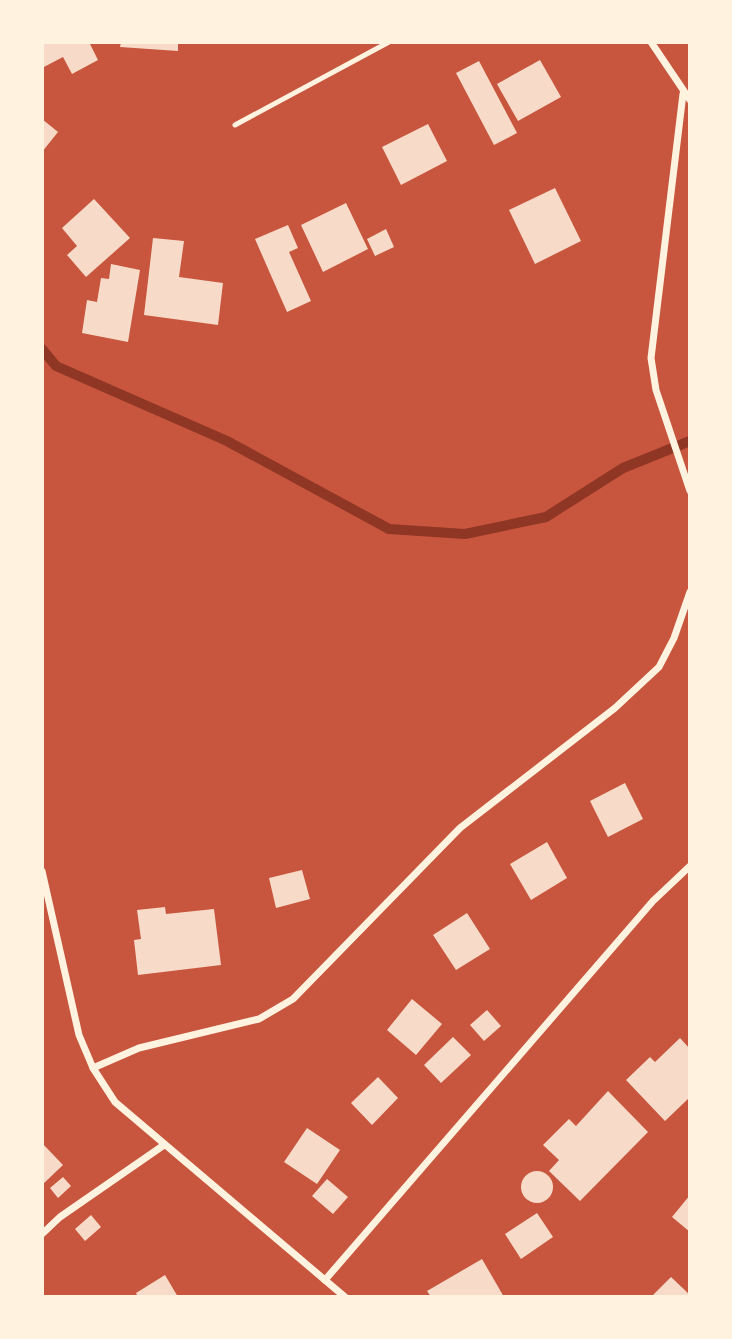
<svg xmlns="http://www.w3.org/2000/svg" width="732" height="1339" font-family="'Crimson Pro',serif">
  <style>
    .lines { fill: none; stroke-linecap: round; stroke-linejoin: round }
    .stream { stroke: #8f3625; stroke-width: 10 }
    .building { fill: #f7dbc8 }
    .service { stroke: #fff3e0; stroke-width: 5 }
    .minor { stroke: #fff3e0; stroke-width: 7 }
  </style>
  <rect width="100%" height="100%" fill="#c8553d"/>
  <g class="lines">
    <polyline class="stream" points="42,349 56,366 227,441 389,529 465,534 546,517 623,468 690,441"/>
  </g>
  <g class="building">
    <polygon points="42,42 89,42 98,60 72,74 63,57 42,68"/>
    <polygon points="121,42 178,42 178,51 120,47"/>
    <polygon points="540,60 561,97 518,121 497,84"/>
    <polygon points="479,61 517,133 494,145 456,73"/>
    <polygon points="42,119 58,132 42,152"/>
    <polygon points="428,124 447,161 401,185 382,147"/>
    <polygon points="555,188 581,241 535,264 509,210"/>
    <polygon points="94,199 130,238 86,277 67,255 77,246 62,228"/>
    <polygon points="346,203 368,249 323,272 301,225"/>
    <polygon points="288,225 298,248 289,252 311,301 287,312 255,239"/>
    <polygon points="386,229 394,247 375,256 367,239"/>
    <polygon points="153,238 184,241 179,277 223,283 218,325 144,315"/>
    <polygon points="111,264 140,270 128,342 82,333 87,300 97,302 101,278 109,279"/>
    <polygon points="625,783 643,819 608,837 590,801"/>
    <polygon points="547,842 567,878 531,900 510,864"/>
    <polygon points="302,870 310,899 276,908 269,878"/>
    <polygon points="165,907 166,914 214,909 221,965 138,975 134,940 141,939 137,910"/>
    <polygon points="467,913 490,949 456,970 433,935"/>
    <polygon points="412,999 442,1024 416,1055 387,1030"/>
    <polygon points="487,1010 501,1026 484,1041 470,1025"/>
    <polygon points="453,1037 471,1055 441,1083 424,1065"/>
    <polygon points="680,1038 690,1049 690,1097 665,1121 626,1080 650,1057 655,1062"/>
    <polygon points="378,1077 398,1098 372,1125 351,1103"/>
    <polygon points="608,1091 648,1132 580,1201 549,1171 559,1160 543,1145 569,1119 576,1126"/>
    <polygon points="307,1128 340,1150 317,1184 284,1162"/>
    <polygon points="42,1143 63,1165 42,1185"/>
    <circle cx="537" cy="1187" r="16"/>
    <polygon points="63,1177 71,1186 58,1198 50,1188"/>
    <polygon points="327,1179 348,1197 333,1214 312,1196"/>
    <polygon points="690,1195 690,1232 672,1217"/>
    <polygon points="537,1213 553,1237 521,1259 505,1234"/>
    <polygon points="91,1215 101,1227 85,1241 75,1229"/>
    <polygon points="482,1259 504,1297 431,1297 427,1291"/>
    <polygon points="165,1275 178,1297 138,1297 136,1293"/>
    <polygon points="671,1277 690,1295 688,1297 651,1297"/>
  </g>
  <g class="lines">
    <polyline class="service" points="235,125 389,42"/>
    <g class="minor">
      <polyline points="651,42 690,100"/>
      <polyline points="683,94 651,358 656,390 690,491"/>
      <polyline points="42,871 79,1035 93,1068 115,1102 345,1297"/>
      <polyline points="93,1068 139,1048 259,1019 293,999 460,828 615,708 659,667 674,638 690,592"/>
      <polyline points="42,1234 60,1217 164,1145"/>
      <polyline points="325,1280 653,901 690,866"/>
    </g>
  </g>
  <rect width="732" height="1339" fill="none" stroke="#fff3e0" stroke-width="88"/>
</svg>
